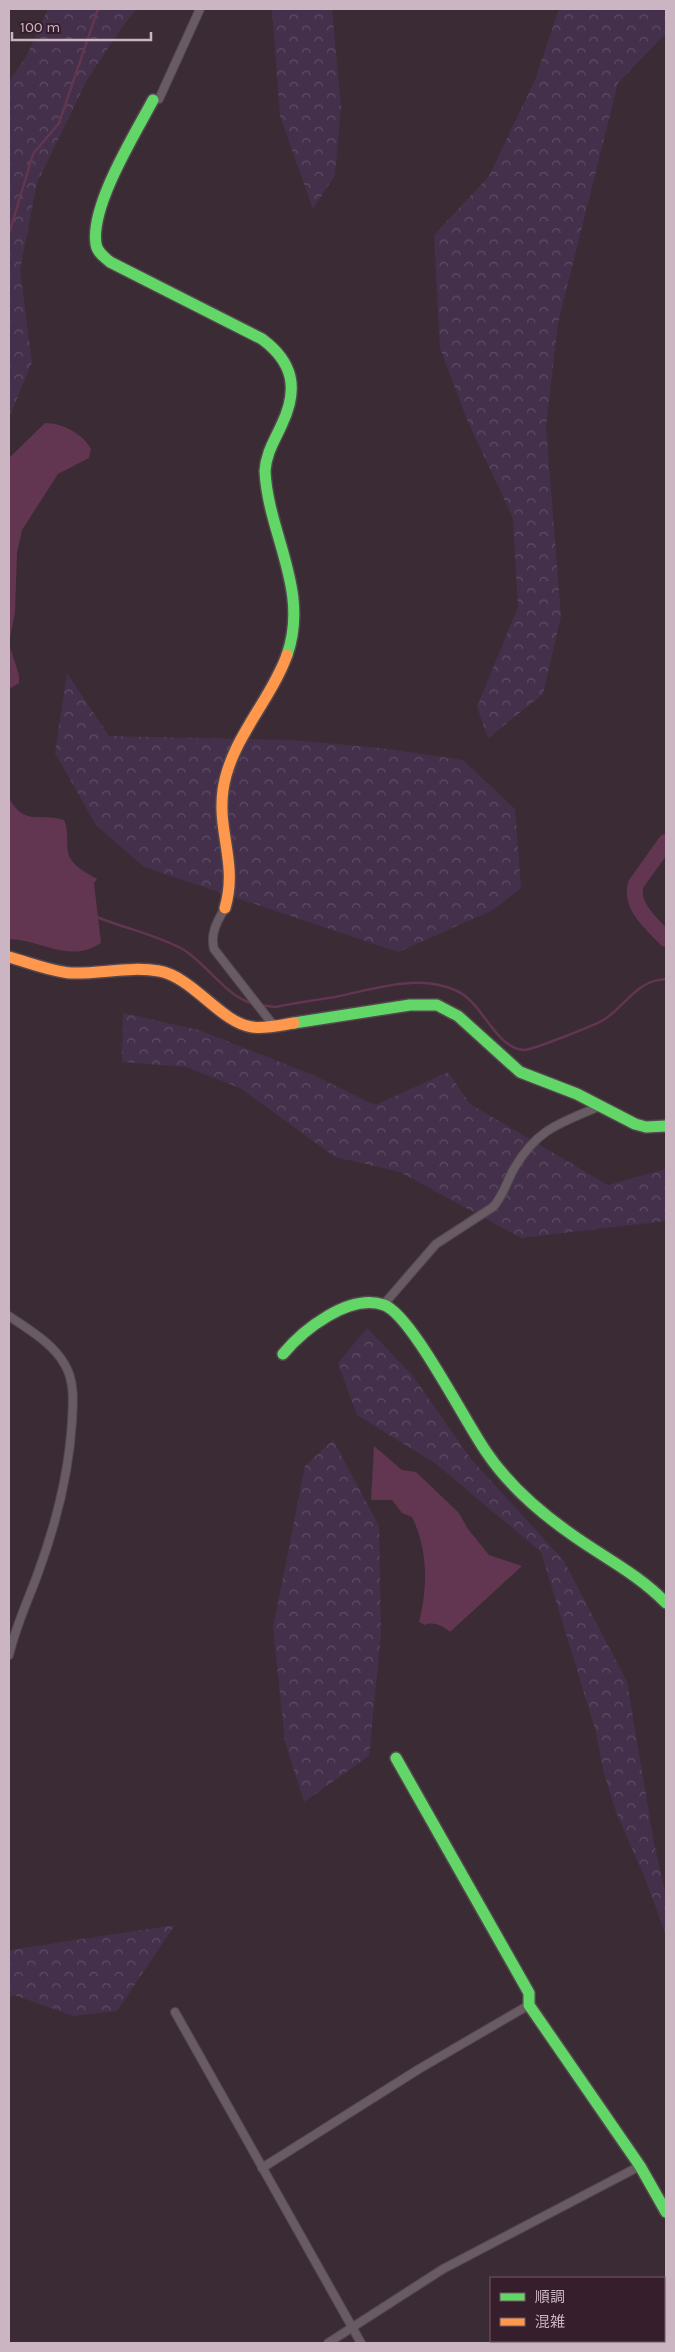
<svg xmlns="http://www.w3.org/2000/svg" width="675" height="2352" font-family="Karla,'Noto Sans JP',sans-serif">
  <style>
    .forest { fill: url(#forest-crowns) }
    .water { fill: #623551 }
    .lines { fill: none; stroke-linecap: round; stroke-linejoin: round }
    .stream { stroke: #623551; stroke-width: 2.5 }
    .river { stroke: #623551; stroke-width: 16 }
    .street-casing { stroke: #53474e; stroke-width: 10 }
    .fast-casing { stroke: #53474e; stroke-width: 14 }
    .slow-casing { stroke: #53474e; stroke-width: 14 }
    .street { stroke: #685b63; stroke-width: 8 }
    .fast { stroke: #63d668; stroke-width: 11 }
    .slow { stroke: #ff974d; stroke-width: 11 }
  </style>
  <defs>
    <pattern id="forest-crowns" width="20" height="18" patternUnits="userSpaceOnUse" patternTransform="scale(1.25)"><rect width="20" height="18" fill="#44304b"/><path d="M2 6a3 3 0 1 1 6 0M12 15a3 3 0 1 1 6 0" fill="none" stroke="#5e4c63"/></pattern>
  </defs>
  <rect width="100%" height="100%" fill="#3b2b35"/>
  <g class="forest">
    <polygon points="48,9 137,9 125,23 88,78 37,183 20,270 32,362 9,418 9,81 26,57"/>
    <polygon points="272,9 332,9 341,107 335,175 313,209 280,116"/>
    <polygon points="559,9 666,9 666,33 618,83 558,323 546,427 561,616 543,694 488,738 477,707 518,607 513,518 468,422 440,348 434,235 489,176 535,80"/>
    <polygon points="67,673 109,736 292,740 380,748 463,760 515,809 521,888 493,910 398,952 144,867 96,825 55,753"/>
    <polygon points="123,1013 199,1030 313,1075 375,1105 448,1072 470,1104 608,1185 666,1169 666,1221 521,1238 400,1172 335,1157 240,1088 186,1067 122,1062"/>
    <polygon points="367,1328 412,1375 471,1459 564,1561 627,1682 654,1843 666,1896 666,1935 647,1883 616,1812 603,1770 596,1732 541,1552 436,1464 357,1415 338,1363"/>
    <polygon points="333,1440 379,1526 381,1634 369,1756 304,1802 285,1742 273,1628 305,1466"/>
    <polygon points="175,1925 117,2011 73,2016 14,1995 9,1999 9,1950"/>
  </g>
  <g class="water">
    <path d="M 45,423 C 63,423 83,434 91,449 L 89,458 L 58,474 L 22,530 L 17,553 L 15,612 L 9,643 L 9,458 Z"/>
    <polygon points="9,644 19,675 19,683 9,689"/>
    <path d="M 9,798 C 25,827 38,812 64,820 C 69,831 66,840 68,852 C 70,865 87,873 97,879 L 94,883 L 101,943 C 69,964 42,940 9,939 Z"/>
    <path d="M 374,1446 L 402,1470 L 416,1472 L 459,1513 L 468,1529 L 489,1555 L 522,1566 L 450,1632 C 443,1626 433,1621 425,1625 L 419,1622 C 428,1587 428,1550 412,1517 L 402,1513 L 392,1500 L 371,1500 Z"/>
  </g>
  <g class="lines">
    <g class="stream">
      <polyline points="9,234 33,154 59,123 98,9"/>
      <path d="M 97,917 C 126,929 158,935 184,950 C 208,965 226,997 254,1004"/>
      <path d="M 259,1005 L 275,1007 C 295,1003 315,1000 335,997 C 374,989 418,973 457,991 C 483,1003 495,1048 524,1050 C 532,1050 596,1025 605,1019 C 626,1005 637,980 666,979"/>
    </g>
    <path class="river" d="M 666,842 L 636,884 C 629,906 653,925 666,939"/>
    <g class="street-casing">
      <g id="street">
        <polyline points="153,100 159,99 200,9"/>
        <path d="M 225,908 C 217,922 210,933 214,949 L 274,1026"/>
        <path d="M 384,1304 L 436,1244 L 493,1207 C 504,1195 507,1180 515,1167 C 538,1128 561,1123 600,1106"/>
        <path d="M 9,1316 C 29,1330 53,1343 65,1365 C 75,1382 73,1403 72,1421 C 69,1473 56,1524 38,1573 C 28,1601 16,1625 9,1655"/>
        <polyline points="175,2012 361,2343"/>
        <polyline points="262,2168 419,2069 529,2005"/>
        <polyline points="328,2343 443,2269 640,2166"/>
      </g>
    </g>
    <g class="fast-casing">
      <g id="fast">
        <path d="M 153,100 C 135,134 90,206 96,244 C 97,252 104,257 110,262 L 262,339 C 293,362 299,388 282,424 C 275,440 266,453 265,471 C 268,534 310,590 287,655"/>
        <polyline points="294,1023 410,1005 437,1005 458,1016 520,1072 577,1094 635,1124 646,1127 666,1126"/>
        <path d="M 283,1354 C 303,1330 349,1293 384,1305 C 412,1315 466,1424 487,1453 C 508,1484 541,1513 571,1534 C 603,1557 638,1574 666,1603"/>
        <polyline points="396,1758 529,1993 529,2005 640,2166 666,2212"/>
      </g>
    </g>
    <g class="slow-casing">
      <g id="slow">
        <path d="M 225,908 C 238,864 217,832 223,790 C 230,740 270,702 287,655"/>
        <path d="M 9,957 C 27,962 53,972 71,973 C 101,974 130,966 159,971 C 193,977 221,1023 252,1027 C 266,1029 281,1025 294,1023"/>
      </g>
    </g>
    <use href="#street" class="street"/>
    <use href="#fast" class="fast"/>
    <use href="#slow" class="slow"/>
  </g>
  <rect width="675" height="2352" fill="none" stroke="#cbb5c2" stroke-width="20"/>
  <rect x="490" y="2277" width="175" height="65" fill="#361e2d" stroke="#725a69"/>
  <rect x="500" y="2293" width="25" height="8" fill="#63d668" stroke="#725a69"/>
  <text x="535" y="2302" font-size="15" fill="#cbb5c2">順調</text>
  <rect x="500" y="2318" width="25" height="8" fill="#ff974d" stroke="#725a69"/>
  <text x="535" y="2327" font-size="15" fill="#cbb5c2">混雑</text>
  <path d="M12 32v8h139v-8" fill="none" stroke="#cbb5c2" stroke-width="2.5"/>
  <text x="20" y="32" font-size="15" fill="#cbb5c2" stroke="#361e2d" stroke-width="4" paint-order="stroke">100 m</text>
</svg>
